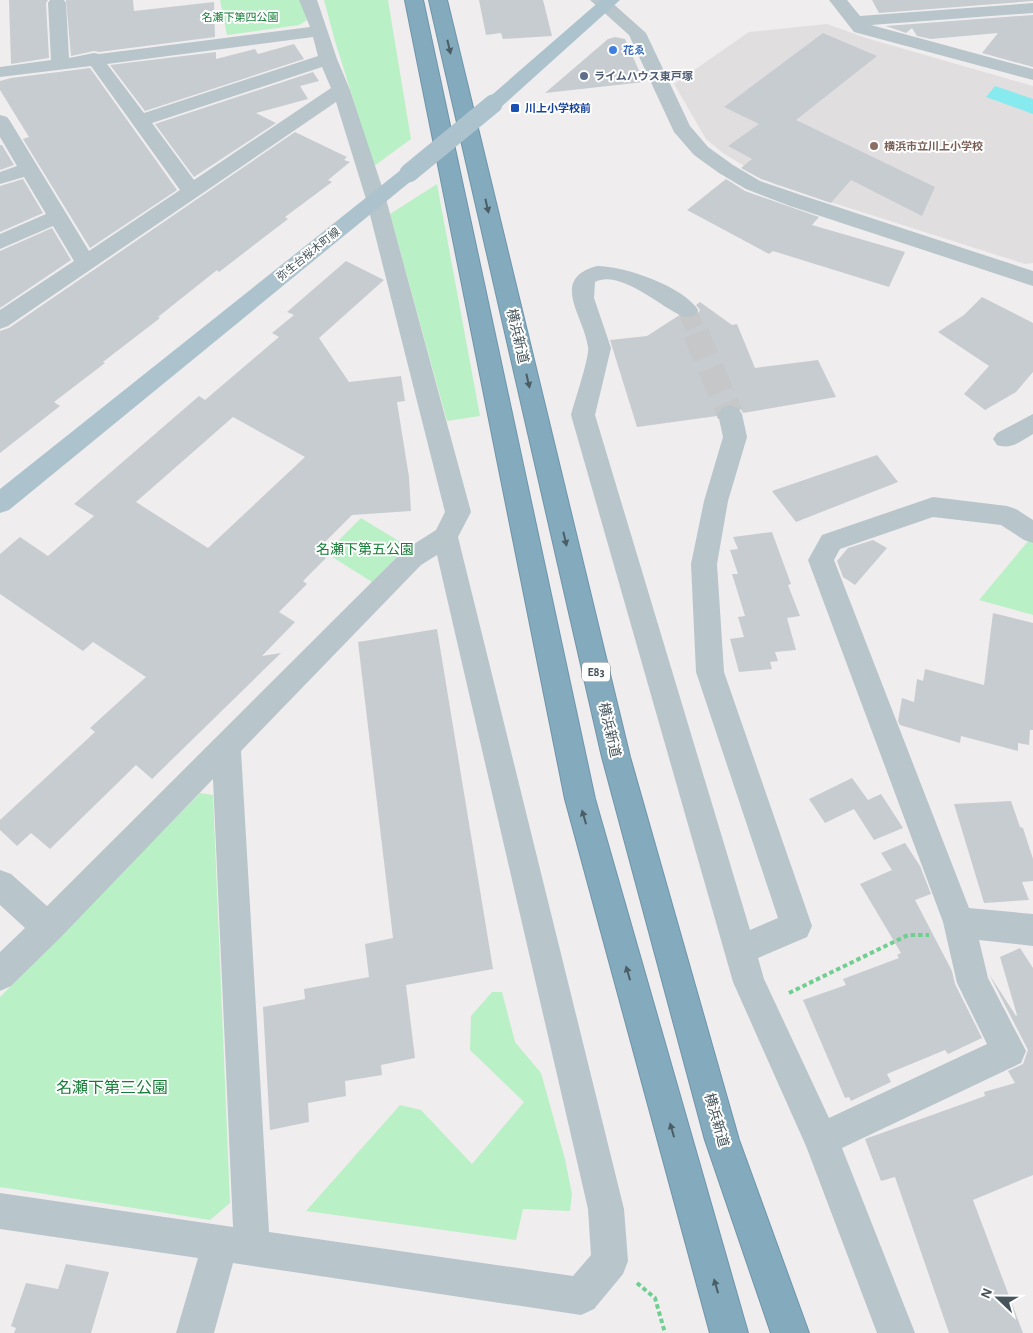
<svg xmlns="http://www.w3.org/2000/svg" width="1033" height="1333" font-family="'Alegreya Sans','Noto Sans JP',sans-serif">
  <style>
    .education { fill: #e1dee0 }
    .green { fill: #baf0c6 }
    .water { fill: #86eaee }
    .building { fill: #c7ccd0; fill-rule: evenodd }
    .lines { fill: none; stroke-linecap: round; stroke-linejoin: round }
    .minor-tunnel-far1 { stroke: #c5c7c9; stroke-width: 19; stroke-dasharray: 19 10; stroke-linecap: butt }
    .minor-tunnel { stroke: #c5c7c9; stroke-width: 26; stroke-dasharray: 26 12; stroke-linecap: butt }
    .highway-casing { stroke: #6f95aa; stroke-width: 2 }
    .path { stroke: #71ce91; stroke-width: 4; stroke-dasharray: 4.5 3; stroke-linecap: butt }
    .minor { fill: #b8c5cb; fill-rule: evenodd }
    .major { fill: #acc3cd; fill-rule: evenodd }
    .highway { fill: #84aabe; fill-rule: evenodd }
    .major-bridge { stroke: #acc3cd; stroke-width: 19 }
    .oneway { fill: #4b5e65 }
    .shop-dot { fill: #3f7fe0; stroke: #fff; stroke-width: 2 }
    .service-dot { fill: #5c6f8a; stroke: #fff; stroke-width: 2 }
    .transit-dot { fill: #1a4fb4; stroke: #fff; stroke-width: 2 }
    .education-dot { fill: #8d6e63; stroke: #fff; stroke-width: 2 }
    .labels { text-anchor: middle; stroke-width: 4; stroke-linejoin: round; paint-order: stroke }
    .far-park-label { font-size: 11px; fill: #147e37; stroke: #fff }
    .far-shop-label { font-size: 11px; font-weight: bold; fill: #366cbe; stroke: #fff; text-anchor: start }
    .far-service-label { font-size: 11px; font-weight: bold; fill: #4e5e75; stroke: #fff; text-anchor: start }
    .far-transit-label { font-size: 11px; font-weight: bold; fill: #164399; stroke: #fff; text-anchor: start }
    .far-education-label { font-size: 11px; font-weight: bold; fill: #785e54; stroke: #fff; text-anchor: start }
    .far-street-label { font-size: 11px; fill: #45555b; stroke: #fff }
    .shield { fill: #fff; stroke: #7d888c; stroke-width: 1 }
    .shield-label { font-size: 12px; font-weight: bold; fill: #45555b }
    .street-label { font-size: 14px; fill: #45555b; stroke: #fff }
    .park-label { font-size: 14px; fill: #147e37; stroke: #fff }
    .near-park-label { font-size: 16px; fill: #147e37; stroke: #fff }
  </style>
  <rect width="100%" height="100%" fill="#f0edee"/>
  <polygon class="education" points="827,24 866,38 1033,86 1033,263 1025,264 774,184 723,153 706,139 674,84 749,32"/>
  <g class="green">
    <polygon points="220,0 301,0 307,20 299,25 227,35"/>
    <polygon points="324,0 388,0 411,139 374,166 335,41"/>
    <polygon points="437,184 480,416 447,421 390,214"/>
    <polygon points="361,518 407,546 372,582 326,553"/>
    <polygon points="1029,540 1033,543 1033,615 979,600"/>
    <polygon points="200,793 213,795 230,1203 210,1220 0,1187 0,997"/>
    <polygon points="492,992 502,992 515,1042 541,1073 565,1159 572,1194 570,1211 523,1209 516,1240 306,1211 400,1105 421,1110 472,1164 524,1102 470,1050 471,1016"/>
  </g>
  <polygon class="water" points="995,86 1033,99 1033,114 986,97"/>
  <g class="building">
    <polygon points="9,0 48,0 46,3 49,58 11,64"/>
    <polygon points="66,0 133,0 134,11 214,2 215,37 99,52 94,51 71,56"/>
    <polygon points="479,0 543,0 552,36 503,39 501,33 486,35"/>
    <polygon points="872,0 1033,0 1033,1 879,13"/>
    <polygon points="1033,15 1033,67 982,53 998,33 931,39 917,36 912,28 906,33 886,26"/>
    <polygon points="823,33 877,56 796,120 935,187 922,216 851,180 831,203 761,179 741,168 752,159 728,146 759,124 724,107"/>
    <polygon points="615,37 625,39 644,82 545,93 608,39"/>
    <polygon points="294,44 304,59 145,111 110,65 216,52 216,59 255,49 258,54"/>
    <polygon points="90,68 177,190 90,248 23,139 29,137 0,90 0,81 11,78"/>
    <polygon points="313,72 319,81 300,86 308,99 256,113 276,123 194,177 155,124"/>
    <polygon points="295,132 347,157 344,160 350,162 328,180 332,182 285,217 288,219 219,272 217,270 158,317 160,318 103,362 105,363 54,402 60,406 0,453 0,331 9,328"/>
    <polygon points="0,145 2,145 14,165 0,170"/>
    <polygon points="23,179 43,213 0,232 0,186"/>
    <polygon points="726,179 745,191 819,217 812,225 905,252 889,287 773,251 769,254 687,210"/>
    <polygon points="52,228 71,260 0,308 0,251"/>
    <path d="M 346,261 L 384,280 L 319,338 L 349,382 L 401,376 L 405,401 L 397,402 L 409,477 L 411,511 L 352,515 L 315,552 L 326,558 L 303,581 L 307,584 L 279,612 L 295,622 L 262,656 L 281,653 L 152,779 L 136,765 L 50,849 L 31,833 L 17,846 L 0,830 L 0,820 L 95,732 L 90,728 L 146,677 L 93,642 L 83,651 L 0,594 L 0,554 L 20,537 L 48,556 L 94,516 L 74,504 L 199,396 L 205,400 L 279,337 L 272,333 L 294,315 L 287,312 ZM 233,417 L 305,457 L 208,548 L 136,502 Z"/>
    <polygon points="982,297 1033,323 1033,372 1016,392 985,410 964,394 989,366 938,332 964,315"/>
    <polygon points="700,302 732,325 737,324 755,368 818,360 836,397 743,413 739,406 729,403 720,407 717,416 637,427 610,340 647,336 678,316 685,319 696,317 700,310 696,305"/>
    <polygon points="877,455 898,482 796,522 772,491"/>
    <polygon points="772,532 791,584 788,585 800,616 787,618 796,650 775,652 778,661 770,662 772,669 739,672 730,639 744,637 738,617 745,616 732,574 738,574 730,550 738,549 733,537"/>
    <polygon points="873,540 887,548 855,585 843,577 837,561 848,548"/>
    <polygon points="993,613 1033,623 1033,730 1030,730 1029,745 1018,743 1018,751 961,736 960,743 900,725 898,721 902,698 914,702 917,679 923,681 925,669 984,685"/>
    <polygon points="437,629 493,969 406,985 415,1058 381,1065 382,1075 345,1081 346,1096 308,1103 309,1122 270,1130 263,1007 305,999 304,989 369,977 365,944 393,938 358,642"/>
    <polygon points="852,778 868,800 881,794 903,828 874,840 854,809 825,823 809,799"/>
    <polygon points="1011,801 1020,827 1023,828 1033,859 1033,881 1022,882 1029,900 984,903 954,804"/>
    <polygon points="905,843 920,866 931,894 915,900 952,971 955,984 982,1038 948,1054 945,1050 887,1074 891,1082 851,1101 849,1097 845,1098 803,1000 846,985 843,979 899,958 897,955 901,953 860,884 892,870 881,853"/>
    <polygon points="1020,948 1033,968 1033,1175 973,1200 1023,1333 949,1333 895,1177 881,1181 865,1139 985,1096 984,1092 1015,1083 1008,1071 1023,1064 1028,1050 989,974 1016,1016 1017,1015 1000,957"/>
    <polygon points="66,1264 109,1272 91,1333 14,1333 16,1328 11,1326 26,1283 58,1289"/>
  </g>
  <g class="lines">
    <polyline class="minor-tunnel-far1" points="687,310 697,334"/>
    <polyline class="minor-tunnel" points="696,333 730,414"/>
    <g class="highway-casing">
      <g id="highway">
        <polygon points="405,0 423,0 595,799 748,1333 710,1333 565,799"/>
        <polygon points="429,0 447,0 630,757 739,1140 809,1333 771,1333 705,1140 602,757"/>
      </g>
    </g>
    <g class="path">
      <polyline points="789,993 908,935 929,935"/>
      <polyline points="637,1283 655,1298 665,1333"/>
    </g>
    <g class="minor">
      <path d="M 50,0 L 64,0 L 66,3 L 69,58 L 94,53 L 99,54 L 310,27 L 299,0 L 317,0 L 337,59 L 350,90 L 386,199 L 471,512 L 458,537 L 624,1209 L 628,1261 L 623,1274 L 594,1309 L 581,1315 L 233,1263 L 214,1333 L 176,1333 L 198,1258 L 0,1229 L 0,1193 L 233,1227 L 213,779 L 59,939 L 11,986 L 0,991 L 0,952 L 25,928 L 0,905 L 0,870 L 11,874 L 47,906 L 403,551 L 436,530 L 445,512 L 366,199 L 336,102 L 8,326 L 0,329 L 0,310 L 74,261 L 53,226 L 0,249 L 0,234 L 46,214 L 24,177 L 0,184 L 0,172 L 17,166 L 0,137 L 0,115 L 7,117 L 10,121 L 89,251 L 180,190 L 91,66 L 0,77 L 0,67 L 51,60 L 48,3 ZM 313,37 L 318,56 L 144,113 L 107,64 ZM 322,67 L 331,88 L 194,180 L 152,123 ZM 437,555 L 588,1209 L 591,1255 L 573,1276 L 269,1232 L 241,751 L 421,565 Z"/>
      <polygon points="590,0 609,0 646,33 690,126 708,147 733,165 760,181 804,196 1033,271 1033,286 790,206 746,189 719,173 694,155 674,132 629,35"/>
      <polygon points="829,0 847,0 860,16 1033,3 1033,13 871,25 1033,69 1033,80 854,32"/>
      <path d="M 597,266 C 624,266 683,286 698,310 L 695,315 C 689,317 685,318 680,315 C 660,306 619,269 595,282 L 594,298 L 611,348 L 595,415 L 750,930 L 778,918 L 696,672 L 691,564 L 704,501 L 723,437 L 718,414 L 722,408 L 730,405 L 738,408 L 742,414 L 747,437 L 728,501 L 717,564 L 724,672 L 812,926 L 807,937 L 758,958 L 764,979 L 829,1118 L 987,1044 L 957,983 L 943,922 L 808,560 L 822,535 L 933,497 L 1007,506 L 1016,509 L 1033,520 L 1033,543 L 1024,540 L 1001,525 L 933,517 L 840,549 L 834,560 L 969,908 L 1033,914 L 1033,946 L 979,940 L 988,978 L 1026,1051 L 1021,1063 L 842,1148 L 915,1333 L 877,1333 L 806,1146 L 733,982 L 571,415 C 574,403 590,356 588,347 C 584,316 549,279 597,266 Z"/>
      <path d="M 1033,414 L 1033,434 C 1021,441 1011,450 997,445 L 993,439 L 997,433 Z"/>
    </g>
    <g class="major">
      <polygon points="601,0 620,0 500,108 493,110 486,108 484,104 486,100"/>
      <polygon points="409,167 416,169 419,173 416,177 9,510 0,513 0,489 402,169"/>
    </g>
    <use href="#highway" class="highway"/>
    <polyline class="major-bridge" points="409,173 493,104"/>
  </g>
  <defs><path id="oneway-solid" d="M-6-.8H1V-3.2L6.5 0L1 3.2V.8H-6Z" transform="scale(1.25)"/></defs>
  <g class="oneway">
    <use href="#oneway-solid" transform="translate(449 47) rotate(77)"/>
    <use href="#oneway-solid" transform="translate(487 206) rotate(77)"/>
    <use href="#oneway-solid" transform="translate(528 381) rotate(77)"/>
    <use href="#oneway-solid" transform="translate(565 539) rotate(77)"/>
    <use href="#oneway-solid" transform="translate(584 817) rotate(-106)"/>
    <use href="#oneway-solid" transform="translate(628 973) rotate(-106)"/>
    <use href="#oneway-solid" transform="translate(672 1130) rotate(-106)"/>
    <use href="#oneway-solid" transform="translate(716 1286) rotate(-106)"/>
  </g>
  <circle class="shop-dot" cx="613" cy="50" r="5"/>
  <circle class="service-dot" cx="584" cy="76" r="5"/>
  <rect class="transit-dot" x="510" y="103" width="10" height="10" rx="2.5"/>
  <circle class="education-dot" cx="874" cy="146" r="5"/>
  <g class="labels">
    <g class="far-park-label">
      <text x="240" y="21">名瀬下第四公園</text>
    </g>
    <g class="far-shop-label">
      <text x="623" y="54">花ゑ</text>
    </g>
    <g class="far-service-label">
      <text x="594" y="80">ライムハウス東戸塚</text>
    </g>
    <g class="far-transit-label">
      <text x="525" y="112">川上小学校前</text>
    </g>
    <g class="far-education-label">
      <text x="884" y="150">横浜市立川上小学校</text>
    </g>
    <g class="far-street-label">
      <text transform="translate(308 254) rotate(-39)" y="4">弥生台桜木町線</text>
    </g>
    <rect class="shield" x="582" y="662.5" width="28" height="19" rx="4"/>
    <g class="shield-label">
      <text x="596" y="676">E83</text>
    </g>
    <g class="street-label">
      <text transform="translate(518 336) rotate(77)" y="5">横浜新道</text>
      <text transform="translate(610 730) rotate(77)" y="5">横浜新道</text>
      <text transform="translate(717 1120) rotate(74)" y="5">横浜新道</text>
    </g>
    <g class="park-label">
      <text x="365" y="554">名瀬下第五公園</text>
    </g>
    <g class="near-park-label">
      <text x="112" y="1093">名瀬下第三公園</text>
    </g>
  </g>
  <g transform="translate(998 1298) rotate(292)" stroke="#ffffff" stroke-width="4" paint-order="stroke">
  <path d="M0-4L9 19L0 12L-9 19Z" fill="#45555b"/>
  <text y="-8" font-size="14" font-weight="bold" text-anchor="middle" fill="#45555b">N</text>
  </g>
</svg>
